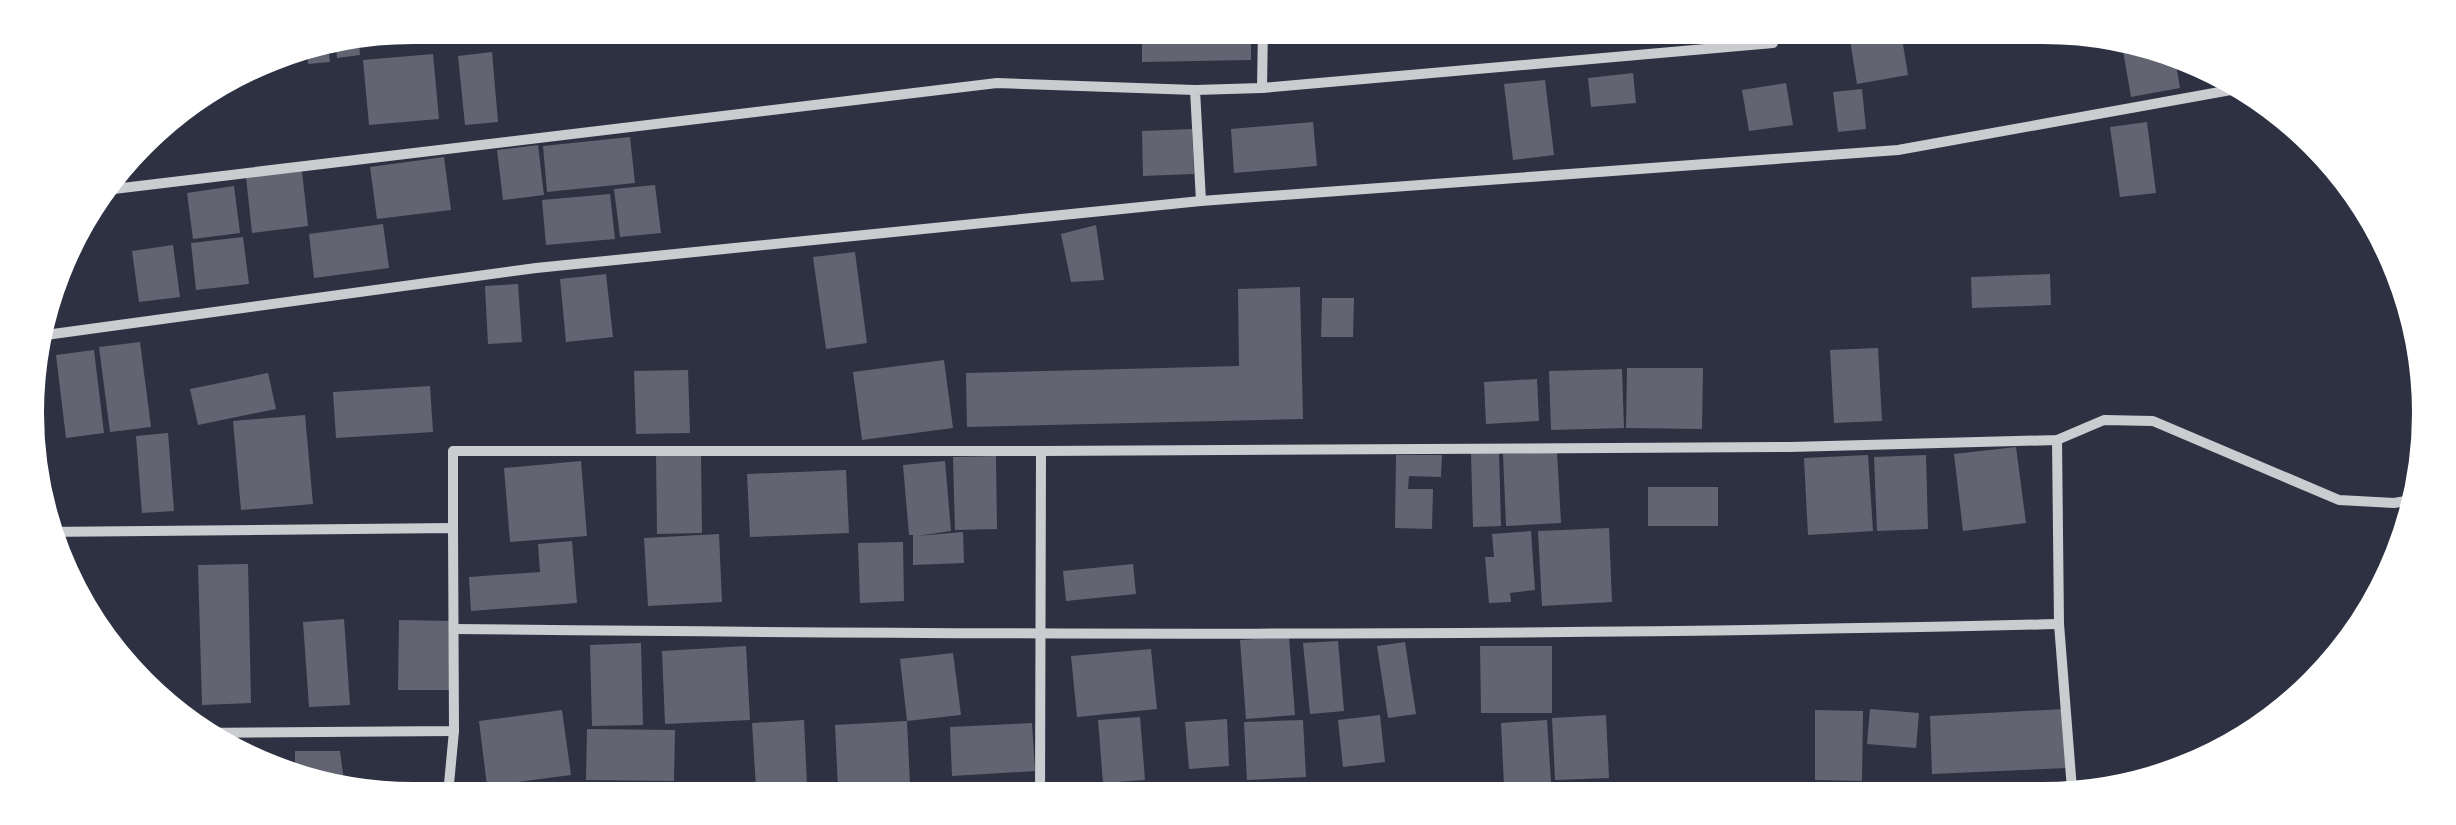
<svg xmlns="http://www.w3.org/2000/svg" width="2456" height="825" font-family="'Golos Text',sans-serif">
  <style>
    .building { fill: #626471 }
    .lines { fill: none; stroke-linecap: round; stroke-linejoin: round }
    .minor { stroke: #caccd0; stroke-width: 10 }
    .rim { fill: none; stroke: #fff; stroke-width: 12 }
  </style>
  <rect width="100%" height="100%" fill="#2d3142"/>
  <g class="building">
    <polygon points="1251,29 1251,60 1142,62 1142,30"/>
    <polygon points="358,31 360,55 337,58 335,35"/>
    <polygon points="1901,32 1908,75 1857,84 1850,40"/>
    <polygon points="2120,33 2145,33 2173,47 2180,88 2131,97"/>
    <polygon points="327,37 330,62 308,64 306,41"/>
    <polygon points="492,52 498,122 465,125 458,56"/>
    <polygon points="433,54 439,119 369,125 363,60"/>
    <polygon points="1633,73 1636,103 1591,107 1588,78"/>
    <polygon points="1545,80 1554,155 1513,160 1504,84"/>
    <polygon points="1786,83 1793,125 1749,131 1742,90"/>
    <polygon points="1862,89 1866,129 1838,132 1833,92"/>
    <polygon points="1313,122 1317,166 1234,173 1231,129"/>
    <polygon points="2147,122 2156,193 2120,197 2110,127"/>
    <polygon points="1192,129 1194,174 1143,176 1142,131"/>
    <polygon points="630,137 635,183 547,192 543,146"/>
    <polygon points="538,145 544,195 503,200 497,150"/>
    <polygon points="444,157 451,210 377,219 370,167"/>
    <polygon points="302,171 308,226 252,233 246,177"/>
    <polygon points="655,185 661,233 620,237 614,189"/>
    <polygon points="234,186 240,233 193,239 187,193"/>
    <polygon points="610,194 615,239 546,245 542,200"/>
    <polygon points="383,224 389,268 314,278 309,234"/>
    <polygon points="1096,225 1104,280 1071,282 1061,234"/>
    <polygon points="243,237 249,284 196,290 191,243"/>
    <polygon points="173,245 180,297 139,302 132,251"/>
    <polygon points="855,252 867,343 826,349 813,257"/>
    <polygon points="606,274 613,337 566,342 560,279"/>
    <polygon points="2050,274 2051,305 1972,308 1971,277"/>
    <polygon points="518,284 522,342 488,344 485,286"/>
    <polygon points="1300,287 1303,419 967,427 966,373 1239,366 1238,289"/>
    <polygon points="1322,298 1354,298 1353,337 1321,337"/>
    <polygon points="140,342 151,427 110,432 99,347"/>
    <polygon points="1878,348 1882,421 1834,423 1830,350"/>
    <polygon points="94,350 104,433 66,438 56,355"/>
    <polygon points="944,360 953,428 862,440 853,372"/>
    <polygon points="1627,368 1703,368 1702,429 1626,428"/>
    <polygon points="1622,369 1624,428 1551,430 1549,371"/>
    <polygon points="688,370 690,433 636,434 634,371"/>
    <polygon points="268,373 276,409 198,425 190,389"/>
    <polygon points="1537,379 1539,421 1486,424 1484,382"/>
    <polygon points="430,386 433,432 336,438 333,392"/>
    <polygon points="305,415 313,504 241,510 233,421"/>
    <polygon points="168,433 174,511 142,513 136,436"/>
    <polygon points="2016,447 2026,523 1963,531 1954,454"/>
    <polygon points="701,451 702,533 657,534 656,452"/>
    <polygon points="1499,452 1501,526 1473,527 1471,453"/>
    <polygon points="1557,452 1561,523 1506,526 1503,454"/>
    <polygon points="1396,455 1442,455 1441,477 1409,476 1408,489 1433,489 1432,529 1395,528"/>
    <polygon points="1868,455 1873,531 1808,535 1804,458"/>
    <polygon points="1926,455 1928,529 1877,531 1874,457"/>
    <polygon points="996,456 997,529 955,530 953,457"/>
    <polygon points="581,461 587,536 510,542 504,468"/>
    <polygon points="945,461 951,531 917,536 963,532 964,563 913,565 913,535 909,535 903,465"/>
    <polygon points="846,470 849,533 750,537 747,474"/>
    <rect x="1648" y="487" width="70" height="39"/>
    <polygon points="1609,528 1612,602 1542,606 1538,531"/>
    <polygon points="1531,531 1535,590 1510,593 1511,602 1489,603 1485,557 1494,557 1492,534"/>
    <polygon points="719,534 722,602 648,606 644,538"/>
    <polygon points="572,541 577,603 471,611 469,577 540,572 538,544"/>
    <polygon points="903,542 904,601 860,603 858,543"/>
    <polygon points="248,564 251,703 202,705 198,565"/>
    <polygon points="1133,564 1136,594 1066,601 1063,571"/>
    <polygon points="344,619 350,705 309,707 303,622"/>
    <polygon points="399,620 452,621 451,690 398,690"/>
    <polygon points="1289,637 1295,715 1246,719 1240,640"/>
    <polygon points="1338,641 1344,711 1310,714 1303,643"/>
    <polygon points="1405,642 1416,714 1388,718 1377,646"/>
    <polygon points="641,643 643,725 592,726 590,645"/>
    <polygon points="746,646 750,720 665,724 662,651"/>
    <polygon points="1480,646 1552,646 1552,713 1481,713"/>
    <polygon points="1151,649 1157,709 1077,717 1071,656"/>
    <polygon points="953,653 961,715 907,721 900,659"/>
    <polygon points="1870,709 1919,713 1916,748 1867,744"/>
    <polygon points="2065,709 2067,768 1932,774 1930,716"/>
    <polygon points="562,710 571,775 487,786 479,721"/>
    <polygon points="1815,710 1863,711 1862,781 1815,780"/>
    <polygon points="1380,715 1385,762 1343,767 1338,720"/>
    <polygon points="1606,715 1609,778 1555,780 1552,718"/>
    <polygon points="1140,717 1145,780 1103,783 1098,720"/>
    <polygon points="1227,719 1229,766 1189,769 1185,722"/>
    <polygon points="804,720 807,785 756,788 752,723"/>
    <polygon points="1303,720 1306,777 1247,780 1244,722"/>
    <polygon points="1547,720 1551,782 1504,785 1501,723"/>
    <polygon points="907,721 910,784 838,788 835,725"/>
    <polygon points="1032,723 1035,771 952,776 950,727"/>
    <polygon points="587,729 675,730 674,781 586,780"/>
    <polygon points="295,751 340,751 346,796 311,792 295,784"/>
  </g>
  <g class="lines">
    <g class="minor">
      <polyline points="1262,88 1263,27"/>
      <polyline points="97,191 997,83 1195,90"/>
      <polyline points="1201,201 1195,90 1262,88 1773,43"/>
      <polyline points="31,337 536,268 1201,201 1898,150 2253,86"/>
      <polyline points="2057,440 2059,624 2073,802"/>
      <polyline points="1041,451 1790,447 2057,440 2104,420 2153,421 2339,500 2394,503 2424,498"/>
      <polyline points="453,528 453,451 1041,451 1040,804"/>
      <polyline points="42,532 453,528 454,731 189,733"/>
      <polyline points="58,568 58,532"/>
      <path d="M 454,629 C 989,635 1524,637 2059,624"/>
      <polyline points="927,804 2074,792"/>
      <polyline points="447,805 454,731"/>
    </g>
  </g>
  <path d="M0 0H2456V825H0ZM413 38H2043A375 375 0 0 1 2418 413V413A375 375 0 0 1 2043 788H413A375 375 0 0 1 38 413V413A375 375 0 0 1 413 38Z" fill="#fff" fill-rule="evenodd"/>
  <path class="rim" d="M413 38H2043A375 375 0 0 1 2418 413V413A375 375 0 0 1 2043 788H413A375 375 0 0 1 38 413V413A375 375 0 0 1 413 38Z"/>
</svg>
